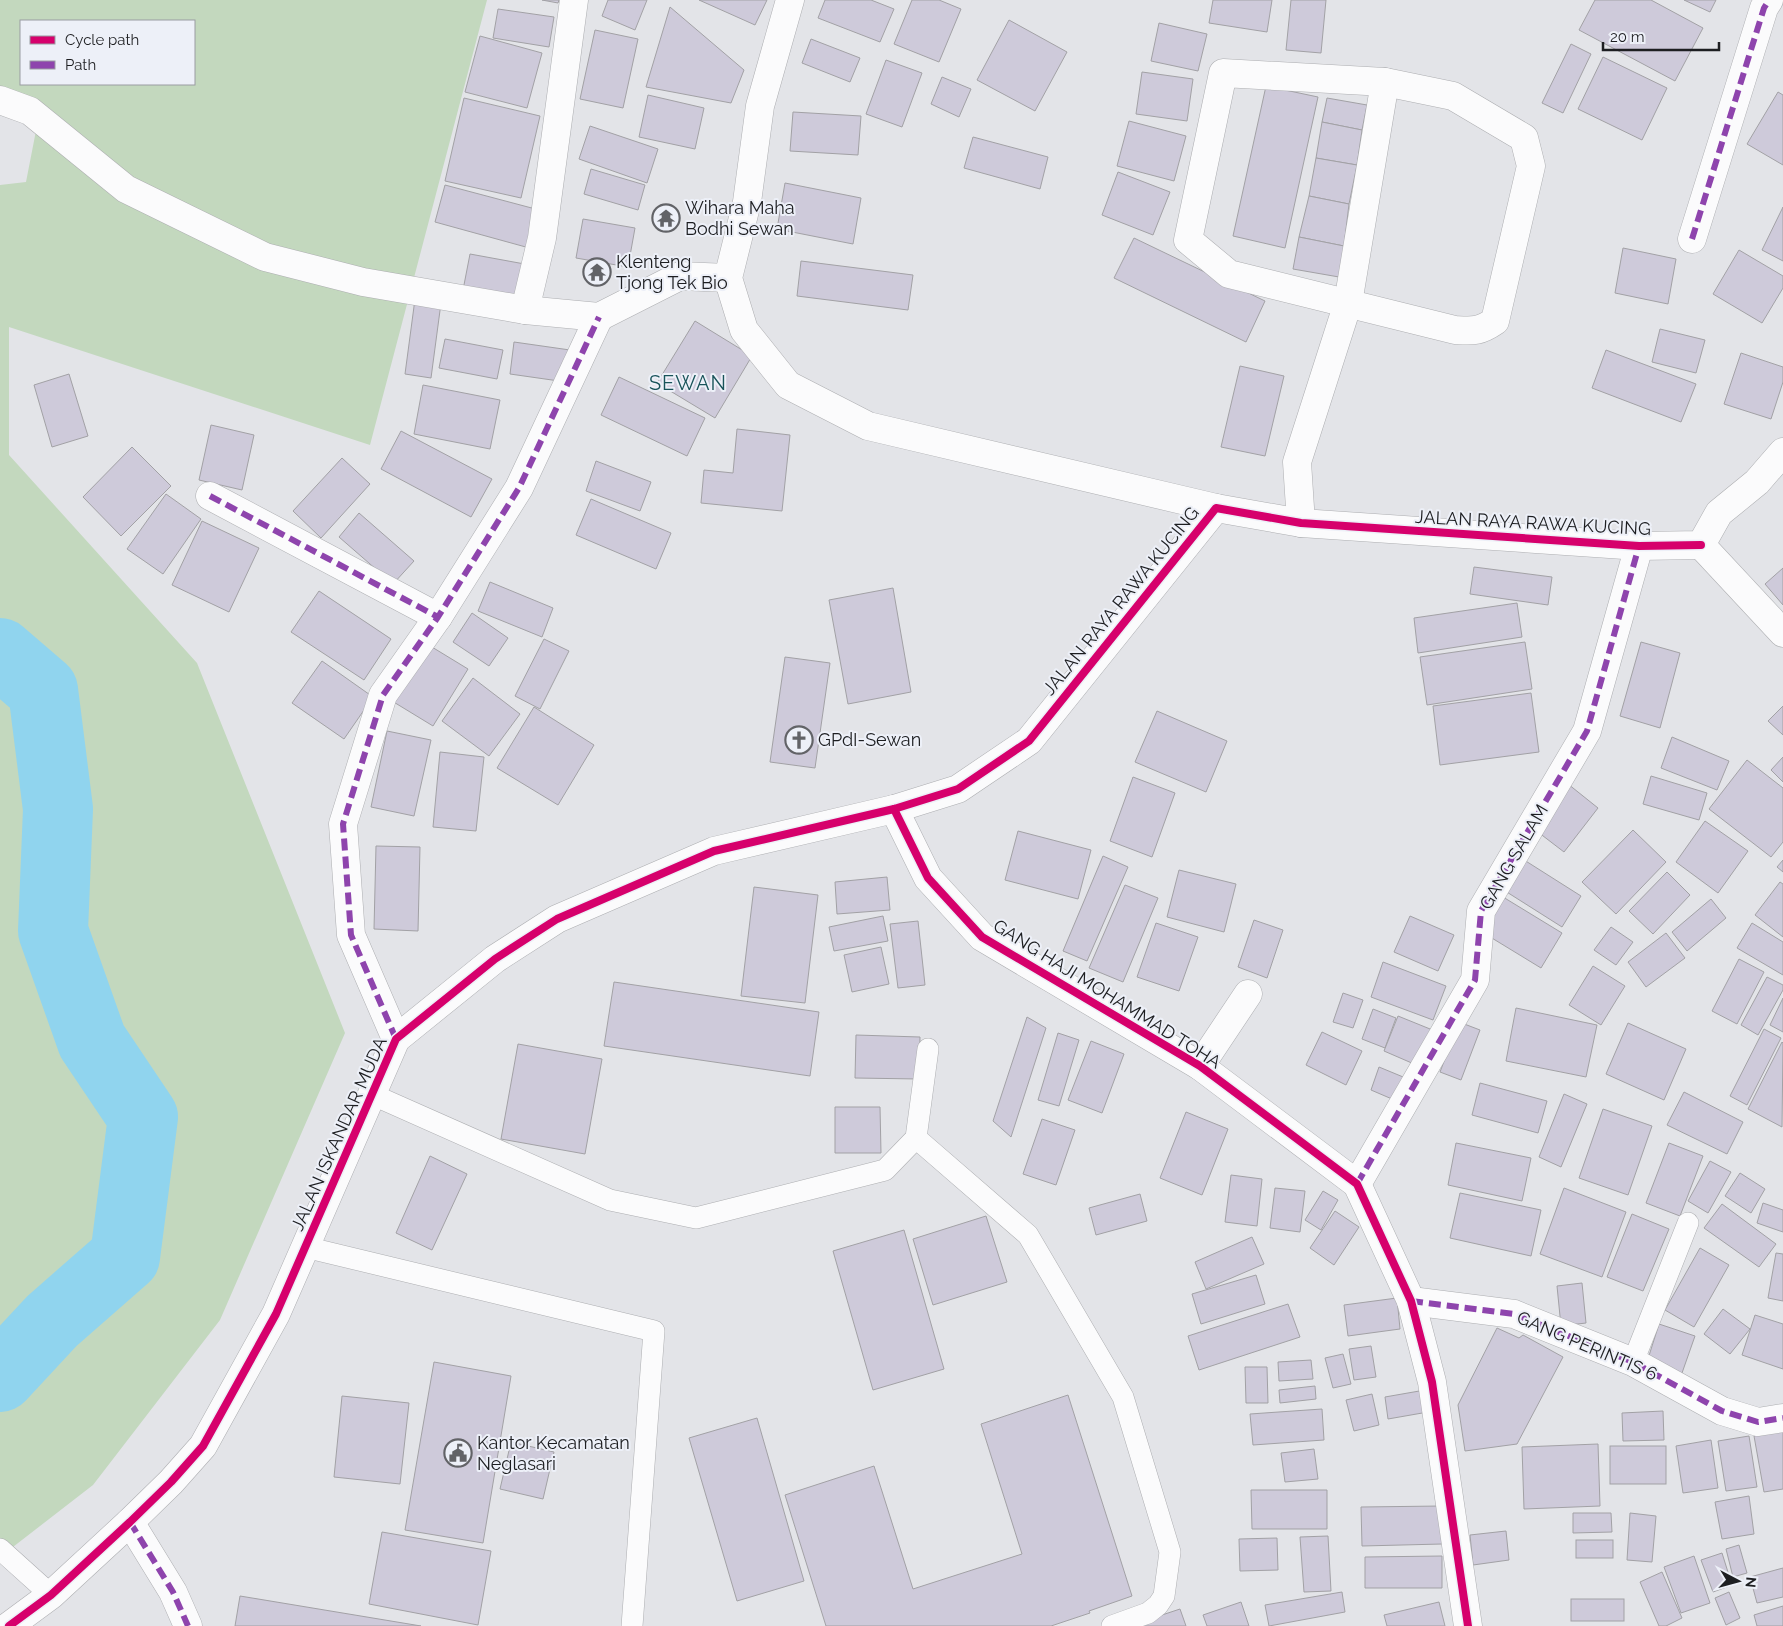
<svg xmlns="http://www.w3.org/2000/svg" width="1783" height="1626" font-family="Raleway,sans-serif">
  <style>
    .green { fill: #c3d8be; fill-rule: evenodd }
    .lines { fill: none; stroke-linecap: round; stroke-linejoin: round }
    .river { stroke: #90d4ee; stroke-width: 70 }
    .building { fill: #cecada; stroke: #a2a1a5 }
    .service-casing { stroke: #adaeb1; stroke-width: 22 }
    .minor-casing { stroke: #adaeb1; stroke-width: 29 }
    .tertiary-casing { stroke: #adaeb1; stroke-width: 29 }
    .service { stroke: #fbfbfc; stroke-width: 21 }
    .minor { stroke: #fbfbfc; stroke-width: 28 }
    .tertiary { stroke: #fbfbfc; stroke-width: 28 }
    .quiet { stroke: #8e44ad; stroke-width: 6; stroke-dasharray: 12 6; stroke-linecap: butt }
    .cycleway-casing { stroke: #edf0f8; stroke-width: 11 }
    .cycleway { stroke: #d6006c; stroke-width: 8 }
    .labels { text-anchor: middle; stroke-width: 4; stroke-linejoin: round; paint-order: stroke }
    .poi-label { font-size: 18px; fill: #1d1e21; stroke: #edf0f8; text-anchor: start }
    .street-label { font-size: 18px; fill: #1d1e21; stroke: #edf0f8 }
    .quarter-label { font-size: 20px; letter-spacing: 1px; fill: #19545a; stroke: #edf0f8 }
  </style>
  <rect width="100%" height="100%" fill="#e3e4e8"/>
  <path class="green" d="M 0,0 L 487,0 L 370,445 L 9,327 L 9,455 L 197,663 L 345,1033 L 220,1320 L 93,1485 L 0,1557 L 0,185 L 26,182 L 41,105 L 0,99 ZM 21,21 L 194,21 L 194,84 L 21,84 Z"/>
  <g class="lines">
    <polyline class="river" points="0,653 43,690 58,809 53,931 92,1041 143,1117 125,1257 52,1321 0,1377"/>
  </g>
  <g class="building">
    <polygon points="542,0 559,0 558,3"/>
    <polygon points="608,0 647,0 635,30 602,16"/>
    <polygon points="699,0 767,0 755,25"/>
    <polygon points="825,0 871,0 894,9 880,42 818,18"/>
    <polygon points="912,0 939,0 961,9 939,62 894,44"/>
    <polygon points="1213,0 1272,0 1267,32 1209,23"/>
    <polygon points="1291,0 1326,0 1321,53 1286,50"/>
    <polygon points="1595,0 1651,0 1703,28 1675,81 1579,30"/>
    <polygon points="1684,0 1716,0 1710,12"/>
    <polygon points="670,7 744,70 731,103 646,87"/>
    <polygon points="498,9 554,17 549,47 493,38"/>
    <polygon points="1009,20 1067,52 1035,111 977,80"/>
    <polygon points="1159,23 1207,34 1198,71 1151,61"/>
    <polygon points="595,30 638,39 623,108 580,99"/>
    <polygon points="480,36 542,53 527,108 465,92"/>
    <polygon points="811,39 860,58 850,82 802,63"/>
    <polygon points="1571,44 1591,54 1563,113 1542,103"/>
    <polygon points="1603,57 1667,88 1642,140 1578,109"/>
    <polygon points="886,60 922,73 902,127 866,114"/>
    <polygon points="1142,72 1193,79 1187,121 1136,114"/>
    <polygon points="942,77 971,89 959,117 931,104"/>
    <polygon points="1266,86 1318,97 1285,248 1233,236"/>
    <polygon points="1778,92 1783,95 1783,165 1747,144"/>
    <polygon points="648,95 704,108 695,149 639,137"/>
    <polygon points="464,98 540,116 521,198 445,181"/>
    <polygon points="1327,98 1367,105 1362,130 1322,122"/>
    <polygon points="793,112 861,116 858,155 790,151"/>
    <polygon points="1129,121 1186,136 1174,181 1117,166"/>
    <polygon points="1322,122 1362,130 1357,165 1316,158"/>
    <polygon points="590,126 658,149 647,183 579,159"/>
    <polygon points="973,137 1048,157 1040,189 964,168"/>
    <polygon points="1316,158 1357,165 1349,204 1309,196"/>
    <polygon points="591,169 645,185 638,210 584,194"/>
    <polygon points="1118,172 1170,192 1153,235 1102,215"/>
    <polygon points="785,183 861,198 853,244 777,229"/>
    <polygon points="445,185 543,211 533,249 435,222"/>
    <polygon points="1309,196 1349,204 1344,246 1299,237"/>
    <polygon points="1783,207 1783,261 1762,250"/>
    <polygon points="583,219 635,228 628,267 576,258"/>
    <polygon points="1299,237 1344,246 1339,277 1293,269"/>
    <polygon points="1134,238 1265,301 1246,342 1114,278"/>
    <polygon points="1623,248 1676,259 1668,304 1615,293"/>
    <polygon points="1739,250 1783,276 1783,288 1762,323 1713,294"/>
    <polygon points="470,254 530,265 523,301 463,290"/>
    <polygon points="801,261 913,275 908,310 797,296"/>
    <polygon points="415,299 441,303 431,378 405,374"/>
    <polygon points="695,321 752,356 715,418 657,383"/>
    <polygon points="1660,329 1705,340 1696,373 1652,362"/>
    <polygon points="445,339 503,350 497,379 439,368"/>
    <polygon points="514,342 570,350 566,382 510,374"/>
    <polygon points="1606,350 1696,384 1681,422 1592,388"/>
    <polygon points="1741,353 1783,367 1783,382 1771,419 1724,404"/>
    <polygon points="1240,366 1284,376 1265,456 1221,447"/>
    <polygon points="69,374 88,436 52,447 34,385"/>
    <polygon points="619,377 705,418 687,456 601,415"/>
    <polygon points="423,385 500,400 490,449 414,434"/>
    <polygon points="211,425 254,435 242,490 199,480"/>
    <polygon points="737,429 790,435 782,511 701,503 704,470 733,473"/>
    <polygon points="401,431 492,479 471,517 381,469"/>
    <polygon points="132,447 171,486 121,536 83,497"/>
    <polygon points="342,458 370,484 321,538 293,511"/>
    <polygon points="596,461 651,482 640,511 586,491"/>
    <polygon points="166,494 201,519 163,574 127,549"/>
    <polygon points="591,499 671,533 656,569 576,535"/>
    <polygon points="359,513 414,561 393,584 339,537"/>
    <polygon points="202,521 259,548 229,612 172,585"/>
    <polygon points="1474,567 1552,577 1548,605 1470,594"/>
    <polygon points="1783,568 1783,605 1765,584"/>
    <polygon points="490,582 553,608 542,637 478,611"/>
    <polygon points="893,588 911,692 848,704 829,600"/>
    <polygon points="319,591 391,639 364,680 291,632"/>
    <polygon points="1517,603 1522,637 1418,653 1414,618"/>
    <polygon points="472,613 508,638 489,666 453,642"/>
    <polygon points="544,639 569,651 540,709 515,696"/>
    <polygon points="1525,642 1532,689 1427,705 1420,657"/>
    <polygon points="1641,642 1680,653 1660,728 1620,716"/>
    <polygon points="427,644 468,669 433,726 392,701"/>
    <polygon points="785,657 830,663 815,768 770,762"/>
    <polygon points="322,661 373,697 344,739 292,703"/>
    <polygon points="473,678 520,714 489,756 442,721"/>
    <polygon points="1531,693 1539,752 1440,765 1433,706"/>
    <polygon points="1783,706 1783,735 1768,721"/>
    <polygon points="534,707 594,745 558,805 497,768"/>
    <polygon points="1157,711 1227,741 1206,792 1135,762"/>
    <polygon points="387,731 431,740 414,816 371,807"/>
    <polygon points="1672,737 1729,761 1717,790 1661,768"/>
    <polygon points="440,752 484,757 476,831 433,827"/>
    <polygon points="1783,757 1783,782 1771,770"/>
    <polygon points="1747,760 1783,788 1783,842 1771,857 1709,809"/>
    <polygon points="1651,776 1707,793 1699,820 1643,804"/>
    <polygon points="1133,777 1175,793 1152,857 1110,841"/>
    <polygon points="1568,784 1598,808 1564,852 1534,829"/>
    <polygon points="1705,821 1748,851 1718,893 1676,862"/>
    <polygon points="1633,830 1666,862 1616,914 1582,882"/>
    <polygon points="1018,831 1091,850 1078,899 1005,880"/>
    <polygon points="376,846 420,847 418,931 374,929"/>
    <polygon points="1103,856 1128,867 1087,961 1063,951"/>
    <polygon points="1521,858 1581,896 1562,927 1502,889"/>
    <polygon points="1783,860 1783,872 1777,867"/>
    <polygon points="1179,870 1236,884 1224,932 1167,917"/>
    <polygon points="1667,872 1690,895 1653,934 1629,911"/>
    <polygon points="887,877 890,910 837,914 835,882"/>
    <polygon points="1780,882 1783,884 1783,937 1755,915"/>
    <polygon points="1125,885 1158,898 1123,982 1089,968"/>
    <polygon points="754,887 818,895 805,1003 741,996"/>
    <polygon points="1503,897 1562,933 1541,968 1482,932"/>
    <polygon points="1711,899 1726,918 1687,951 1672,932"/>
    <polygon points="883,916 888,941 834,951 829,927"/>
    <polygon points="1410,916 1454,935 1438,971 1394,952"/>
    <polygon points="1254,920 1283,930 1267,978 1238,967"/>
    <polygon points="918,921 925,985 898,988 890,924"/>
    <polygon points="1156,923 1198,937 1179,991 1137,977"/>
    <polygon points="1752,923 1783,942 1783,975 1737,948"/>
    <polygon points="1611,927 1633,942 1616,965 1594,950"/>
    <polygon points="1666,933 1685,958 1646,987 1628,962"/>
    <polygon points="881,947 889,984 852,992 844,955"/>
    <polygon points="1739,959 1764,972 1737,1024 1712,1011"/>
    <polygon points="1383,962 1446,986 1433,1020 1371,997"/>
    <polygon points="1593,966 1625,986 1601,1025 1569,1005"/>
    <polygon points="1767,977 1783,985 1783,990 1758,1035 1741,1025"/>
    <polygon points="614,982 819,1012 810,1076 604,1046"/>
    <polygon points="1343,993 1363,1000 1353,1028 1333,1022"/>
    <polygon points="1783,998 1783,1032 1770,1025"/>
    <polygon points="1516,1008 1597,1025 1586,1077 1506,1061"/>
    <polygon points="1373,1009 1396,1018 1385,1048 1362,1039"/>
    <polygon points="1398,1016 1435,1031 1421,1067 1384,1051"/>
    <polygon points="1027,1017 1046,1028 1011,1137 993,1121"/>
    <polygon points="1459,1022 1480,1030 1461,1080 1440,1072"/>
    <polygon points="1628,1023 1686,1049 1664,1100 1606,1074"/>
    <polygon points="1764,1029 1781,1038 1747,1105 1730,1096"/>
    <polygon points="1322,1032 1362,1051 1346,1085 1306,1065"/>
    <polygon points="1058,1033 1079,1040 1059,1106 1038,1100"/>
    <polygon points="856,1035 920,1037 919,1079 855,1078"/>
    <polygon points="1091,1041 1124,1054 1102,1113 1068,1100"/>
    <polygon points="1782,1042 1783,1043 1782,1127 1748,1109"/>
    <polygon points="518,1044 602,1059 585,1154 501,1139"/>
    <polygon points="1379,1067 1408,1079 1399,1102 1371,1090"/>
    <polygon points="1480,1083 1547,1101 1538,1133 1472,1115"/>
    <polygon points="1684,1092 1743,1122 1727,1154 1667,1125"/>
    <polygon points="1564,1094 1587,1104 1561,1167 1539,1157"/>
    <polygon points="835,1107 880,1107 881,1153 835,1153"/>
    <polygon points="1603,1109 1652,1126 1628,1195 1579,1178"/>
    <polygon points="1186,1112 1228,1129 1202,1195 1160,1178"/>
    <polygon points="1042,1119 1075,1130 1056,1185 1023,1174"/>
    <polygon points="1456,1143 1531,1158 1522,1201 1448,1185"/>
    <polygon points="1669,1143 1703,1156 1680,1216 1646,1203"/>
    <polygon points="430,1156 467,1174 432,1250 396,1233"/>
    <polygon points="1710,1161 1731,1172 1708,1213 1688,1201"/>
    <polygon points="1740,1173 1765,1189 1751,1213 1725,1196"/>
    <polygon points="1231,1175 1262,1179 1257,1226 1225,1222"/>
    <polygon points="1275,1188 1305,1191 1300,1232 1270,1228"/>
    <polygon points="1564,1188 1626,1212 1602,1277 1540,1254"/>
    <polygon points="1323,1191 1338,1200 1321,1230 1305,1220"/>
    <polygon points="1460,1193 1541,1210 1531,1256 1450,1238"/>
    <polygon points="1140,1194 1147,1221 1096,1235 1089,1208"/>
    <polygon points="1763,1203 1783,1210 1783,1232 1757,1223"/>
    <polygon points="1722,1204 1776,1244 1759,1267 1704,1228"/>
    <polygon points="1335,1211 1359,1227 1334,1265 1310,1248"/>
    <polygon points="1632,1214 1669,1229 1643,1291 1607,1277"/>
    <polygon points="986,1216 1007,1282 933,1305 913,1239"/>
    <polygon points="904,1230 944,1369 873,1390 833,1251"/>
    <polygon points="1252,1237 1264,1264 1206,1289 1195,1262"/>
    <polygon points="1700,1248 1729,1265 1694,1327 1665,1310"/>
    <polygon points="1776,1253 1783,1254 1783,1301 1768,1298"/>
    <polygon points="1256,1275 1265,1304 1201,1324 1192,1294"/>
    <polygon points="1582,1283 1586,1323 1561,1326 1557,1286"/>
    <polygon points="1397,1298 1400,1329 1348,1336 1344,1305"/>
    <polygon points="1288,1304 1300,1337 1199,1370 1188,1336"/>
    <polygon points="1723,1309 1750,1329 1730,1354 1704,1334"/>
    <polygon points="1755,1315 1783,1324 1783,1369 1742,1355"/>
    <polygon points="1659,1324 1695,1336 1682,1373 1647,1362"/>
    <polygon points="1497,1328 1519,1338 1523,1335 1563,1357 1517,1444 1465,1451 1458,1405"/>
    <polygon points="1371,1346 1376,1377 1354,1380 1349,1349"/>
    <polygon points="1343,1354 1351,1384 1333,1388 1325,1358"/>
    <polygon points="1311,1360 1313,1379 1279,1381 1278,1362"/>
    <polygon points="434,1362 511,1376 483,1543 405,1530"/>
    <polygon points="1245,1367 1267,1367 1268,1403 1246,1403"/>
    <polygon points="1315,1386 1316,1399 1280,1403 1279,1390"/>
    <polygon points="1425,1390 1428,1412 1388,1419 1385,1397"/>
    <polygon points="1372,1394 1379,1425 1354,1431 1346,1400"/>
    <polygon points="1068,1395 1132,1596 1089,1611 1090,1613 1051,1626 826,1626 785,1495 874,1466 913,1589 1022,1554 981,1424"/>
    <polygon points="342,1396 409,1403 400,1484 334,1477"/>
    <polygon points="1322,1409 1324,1440 1253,1445 1250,1414"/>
    <polygon points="1663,1411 1664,1440 1623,1441 1622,1413"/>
    <polygon points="757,1418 804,1581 737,1601 689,1438"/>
    <polygon points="1783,1430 1783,1489 1764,1492 1754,1436"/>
    <polygon points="1749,1436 1757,1487 1726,1491 1718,1441"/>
    <polygon points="1711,1440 1718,1488 1683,1493 1676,1446"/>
    <polygon points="511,1442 554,1452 543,1499 500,1489"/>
    <polygon points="1598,1444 1600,1506 1524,1509 1522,1447"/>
    <rect x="1610" y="1446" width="56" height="38"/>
    <polygon points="1314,1449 1318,1479 1285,1482 1281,1453"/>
    <polygon points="1251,1490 1327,1490 1327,1529 1252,1529"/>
    <polygon points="1749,1496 1754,1534 1722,1539 1715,1502"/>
    <polygon points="1441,1506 1442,1544 1362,1546 1361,1507"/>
    <polygon points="1573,1513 1611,1513 1612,1532 1573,1533"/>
    <polygon points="1630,1513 1656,1516 1652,1562 1627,1560"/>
    <polygon points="1506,1531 1509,1560 1473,1565 1470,1535"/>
    <polygon points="382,1532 491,1551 478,1625 369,1604"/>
    <polygon points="1328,1536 1331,1591 1304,1592 1300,1537"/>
    <polygon points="1277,1538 1278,1570 1240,1571 1239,1539"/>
    <rect x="1576" y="1540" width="37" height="18"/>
    <polygon points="1739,1545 1747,1573 1733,1577 1726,1549"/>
    <polygon points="1722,1553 1732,1585 1713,1592 1701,1560"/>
    <polygon points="1442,1556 1442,1588 1365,1588 1365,1557"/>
    <polygon points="1694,1556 1710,1603 1681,1613 1664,1567"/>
    <polygon points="1783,1568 1783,1597 1757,1603 1750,1577"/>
    <polygon points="1662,1572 1682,1618 1666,1626 1659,1626 1640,1582"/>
    <polygon points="1342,1592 1345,1612 1269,1626 1265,1605"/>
    <polygon points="1729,1592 1740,1618 1726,1625 1715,1598"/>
    <polygon points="240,1596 421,1626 235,1626"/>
    <rect x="1571" y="1599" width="53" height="22"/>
    <polygon points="1241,1602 1249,1626 1207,1626 1203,1615"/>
    <polygon points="1439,1602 1445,1626 1387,1626 1384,1615"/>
    <polygon points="1783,1606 1783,1626 1757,1626 1754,1615"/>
    <polygon points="1180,1609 1186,1626 1142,1626 1141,1622"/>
  </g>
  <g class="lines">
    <g class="service-casing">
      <g id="service">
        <polyline points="371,1094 610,1200 696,1218 885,1170 916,1138 928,1049"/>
        <polyline points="916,1138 1028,1235 1123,1397 1170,1552 1164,1596 1158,1605 1148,1613 1112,1626"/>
        <polyline points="305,1247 654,1331 632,1626"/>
        <polyline points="1633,1362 1688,1223"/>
        <polyline points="0,1549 51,1595"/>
      </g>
    </g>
    <g class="minor-casing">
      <g id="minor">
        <polyline points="790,0 760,106 747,202 728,278 744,330 788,385 868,426 1216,508"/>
        <path d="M 1223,73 L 1385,82 L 1453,96 L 1524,138 L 1531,166 L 1495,321 C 1479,332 1473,331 1455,330 L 1229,274 L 1188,240 Z"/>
        <polyline points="0,100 30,111 126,189 265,257 363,282 525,310 599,317 680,276 728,278"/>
        <polyline points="1692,239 1764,8 1769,0"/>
        <polyline points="525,310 542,238 574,0"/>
        <polyline points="210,496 438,617"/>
        <polyline points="1301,523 1297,462 1348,303 1385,82"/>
        <polyline points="1701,545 1783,633"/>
        <polyline points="894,809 928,878 982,937 1200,1066 1357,1184 1411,1301 1432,1382 1468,1626"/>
        <polyline points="396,1039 351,935 343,824 383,695 438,617 519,488 599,317"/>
        <polyline points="1200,1066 1248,994"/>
        <polyline points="1357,1184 1475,980 1481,911 1587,731 1639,546"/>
        <polyline points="1411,1301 1514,1314 1633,1362 1722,1411 1758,1422 1783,1418"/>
        <polyline points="130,1522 173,1592 188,1626"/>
      </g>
    </g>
    <g class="tertiary-casing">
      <polyline id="tertiary" points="9,1626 51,1595 130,1522 171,1482 203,1446 276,1314 396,1039 495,959 557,919 714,851 894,809 958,789 1029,741 1216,508 1301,523 1639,546 1701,545 1719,513 1757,482 1783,452"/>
    </g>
    <use href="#service" class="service"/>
    <use href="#minor" class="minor"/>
    <use href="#tertiary" class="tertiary"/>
    <g class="quiet">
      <polyline points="1692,239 1764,8 1769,0"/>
      <polyline points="210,496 438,617"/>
      <polyline points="396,1039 351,935 343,824 383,695 438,617 519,488 599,317"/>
      <polyline points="1357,1184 1475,980 1481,911 1587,731 1639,546"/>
      <polyline points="1411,1301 1514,1314 1633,1362 1722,1411 1758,1422 1783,1418"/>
      <polyline points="130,1522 173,1592 188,1626"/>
    </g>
    <g class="cycleway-casing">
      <g id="cycleway">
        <polyline points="894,809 928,878 982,937 1200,1066 1357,1184 1411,1301 1432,1382 1468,1626"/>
        <polyline points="9,1626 51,1595 130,1522 171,1482 203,1446 276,1314 396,1039 495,959 557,919 714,851 894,809 958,789 1029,741 1216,508 1301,523 1639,546 1701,545"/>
      </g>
    </g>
    <use href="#cycleway" class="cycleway"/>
  </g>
  <defs>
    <g id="temple-ring" transform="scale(1.4375)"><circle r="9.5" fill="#edf0f8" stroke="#626367" stroke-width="1.5"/><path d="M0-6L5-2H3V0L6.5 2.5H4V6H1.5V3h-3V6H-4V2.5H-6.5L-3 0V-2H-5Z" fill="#626367"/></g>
    <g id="church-ring" transform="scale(1.4375)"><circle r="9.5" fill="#edf0f8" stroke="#626367" stroke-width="1.5"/><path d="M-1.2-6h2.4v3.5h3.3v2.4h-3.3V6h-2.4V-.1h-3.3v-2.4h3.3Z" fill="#626367"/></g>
    <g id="civic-ring" transform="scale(1.4375)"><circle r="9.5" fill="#edf0f8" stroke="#626367" stroke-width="1.5"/><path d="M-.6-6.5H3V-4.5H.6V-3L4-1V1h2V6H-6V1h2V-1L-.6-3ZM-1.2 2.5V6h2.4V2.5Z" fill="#626367"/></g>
  </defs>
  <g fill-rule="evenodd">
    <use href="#temple-ring" x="666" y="218"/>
    <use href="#temple-ring" x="597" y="272"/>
    <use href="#church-ring" x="799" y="740"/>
    <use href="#civic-ring" x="458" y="1453"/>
  </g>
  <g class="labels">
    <g class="poi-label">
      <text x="685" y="214">Wihara Maha<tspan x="685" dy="21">Bodhi Sewan</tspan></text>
      <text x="616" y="268">Klenteng<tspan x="616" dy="21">Tjong Tek Bio</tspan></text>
      <text x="818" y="746">GPdI-Sewan</text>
      <text x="477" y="1449">Kantor Kecamatan<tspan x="477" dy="21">Neglasari</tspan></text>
    </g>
    <g class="street-label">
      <text transform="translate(1533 523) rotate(3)" y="6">JALAN RAYA RAWA KUCING</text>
      <text transform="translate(1121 601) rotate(-51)" y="6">JALAN RAYA RAWA KUCING</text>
      <text transform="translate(1514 857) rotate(-60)" y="6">GANG SALAM</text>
      <text transform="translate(1107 994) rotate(32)" y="6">GANG HAJI MOHAMMAD TOHA</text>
      <text transform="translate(339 1134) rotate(-66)" y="6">JALAN ISKANDAR MUDA</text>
      <text transform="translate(1587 1346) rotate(23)" y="6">GANG PERINTIS 6</text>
    </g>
    <g class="quarter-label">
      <text x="688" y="390">SEWAN</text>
    </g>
  </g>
  <rect x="20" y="20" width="175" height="65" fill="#edf0f8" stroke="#9a9ca2"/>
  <rect x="30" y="36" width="25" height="8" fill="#d6006c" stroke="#9a9ca2"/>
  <text x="65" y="45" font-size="15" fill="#1d1e21">Cycle path</text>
  <rect x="30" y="61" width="25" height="8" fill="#8e44ad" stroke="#9a9ca2"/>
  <text x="65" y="70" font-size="15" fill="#1d1e21">Path</text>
  <g transform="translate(1738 1581) rotate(96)" stroke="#edf0f8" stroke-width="4" paint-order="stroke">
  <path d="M0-4L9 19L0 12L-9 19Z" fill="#1d1e21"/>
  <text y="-8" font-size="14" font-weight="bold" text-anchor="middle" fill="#1d1e21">N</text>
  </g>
  <path d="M1603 42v8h116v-8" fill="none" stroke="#1d1e21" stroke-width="2.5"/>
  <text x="1610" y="42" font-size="15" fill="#1d1e21" stroke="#edf0f8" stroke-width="4" paint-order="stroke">20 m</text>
</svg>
